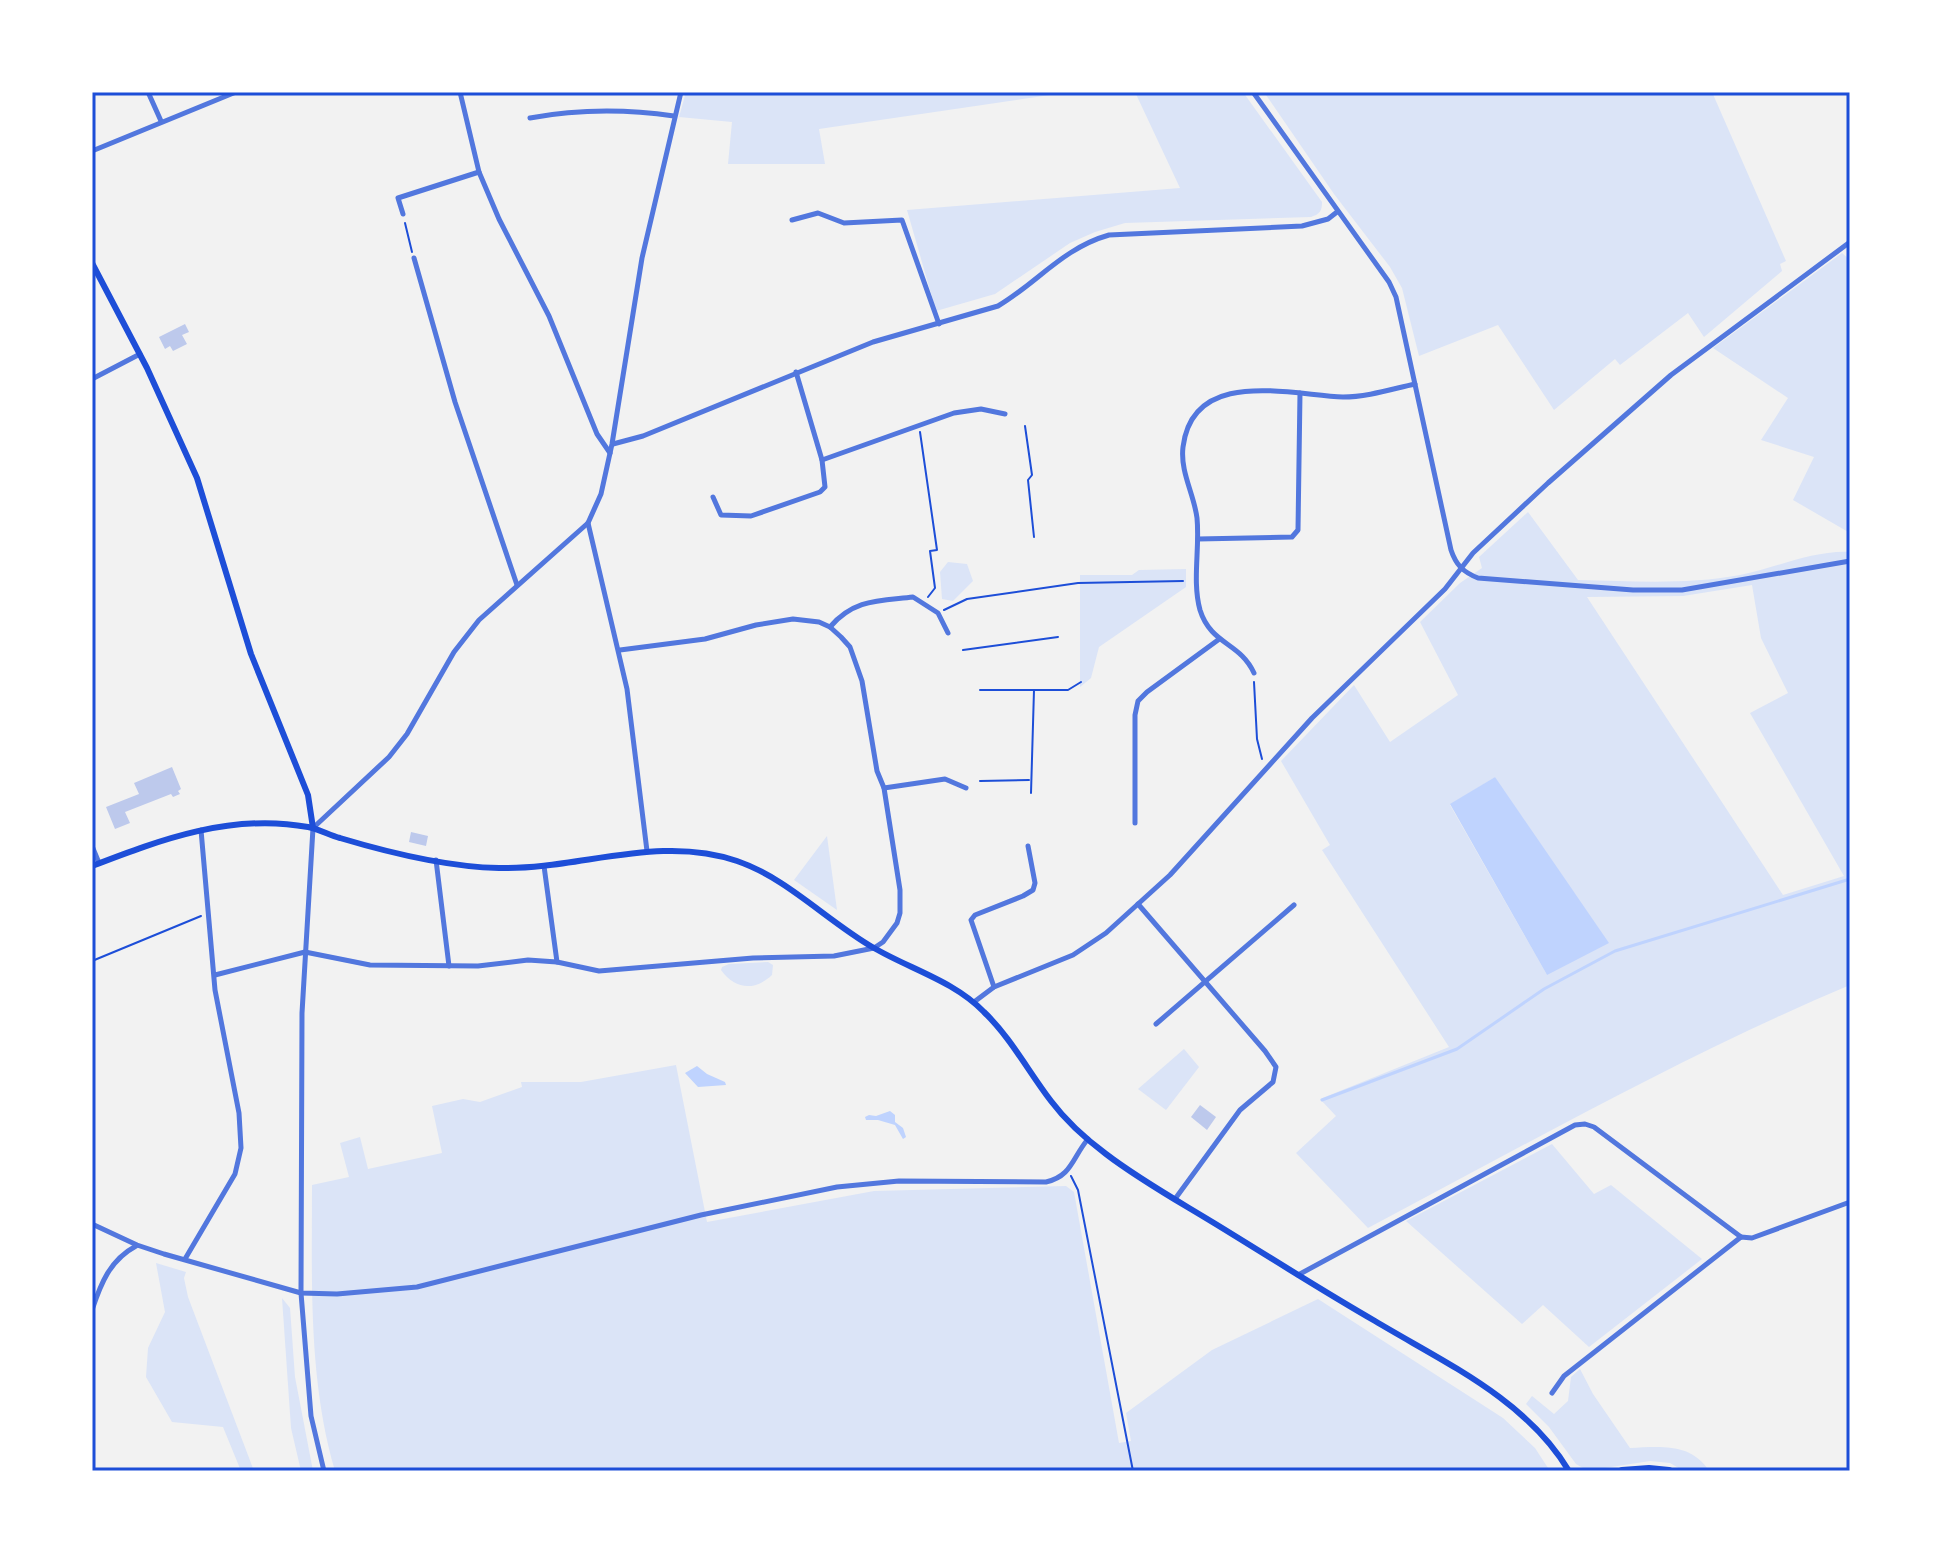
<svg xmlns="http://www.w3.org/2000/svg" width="1942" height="1563" font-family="'PT Sans',sans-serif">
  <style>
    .green { fill: #dbe4f7; fill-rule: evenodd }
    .water { fill: #bfd3fe }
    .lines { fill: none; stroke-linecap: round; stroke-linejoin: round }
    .stream { stroke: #bfd3fe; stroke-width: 3 }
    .building { fill: #bdc9ec }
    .path { stroke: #1d4ed8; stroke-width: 2 }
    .minor { stroke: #5277de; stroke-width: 5 }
    .secondary { stroke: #1d4ed8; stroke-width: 6 }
    .trunk { stroke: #1d4ed8; stroke-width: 8 }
    .neatline { fill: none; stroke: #1d4ed8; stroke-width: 3 }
  </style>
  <rect width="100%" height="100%" fill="#f2f2f2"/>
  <g class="green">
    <polygon points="686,92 1070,92 819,129 825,164 728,164 732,122 679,117"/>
    <path d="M 1135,92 L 1243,92 L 1322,202 C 1322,211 1320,214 1311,217 L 1125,223 L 1095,232 L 1070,243 L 995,294 L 936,311 L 907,210 L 1180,188 Z"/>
    <polygon points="1264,92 1712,92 1786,261 1780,264 1782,271 1704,337 1688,313 1620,365 1615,359 1554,410 1498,325 1419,356 1402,288 1390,267 1334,194"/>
    <polygon points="1842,253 1850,260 1850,533 1793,500 1814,457 1761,440 1788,398 1713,348"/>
    <path d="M 1528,512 L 1578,580 C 1632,581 1686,585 1740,575 C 1775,568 1814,550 1850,552 L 1850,985 C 1684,1055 1527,1144 1368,1228 L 1296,1153 L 1336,1116 L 1320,1099 L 1449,1047 L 1322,850 L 1330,845 L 1281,761 L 1354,685 L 1390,742 L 1458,695 L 1420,622 L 1460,583 L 1482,568 L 1479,557 ZM 1752,585 L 1761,638 L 1788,693 L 1750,713 L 1844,876 L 1783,895 L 1587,597 L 1683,596 ZM 1495,777 L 1547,975 L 1450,805 Z"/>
    <polygon points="948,562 967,564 973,581 953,601 942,599 940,572"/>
    <polygon points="1186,569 1186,587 1099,647 1091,678 1080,687 1080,575 1132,575 1139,570"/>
    <polygon points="827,836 837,910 794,880"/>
    <path d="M 768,962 L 773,965 L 772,975 C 755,991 735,990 721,970 L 722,967 L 729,964 Z"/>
    <polygon points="1184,1049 1199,1067 1166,1110 1138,1089"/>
    <path d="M 676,1065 L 707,1222 L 874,1191 L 1066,1186 L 1074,1192 L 1119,1443 L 1131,1441 L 1126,1413 L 1212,1350 L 1318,1299 L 1503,1418 L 1535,1448 L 1550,1471 L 335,1471 C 308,1379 312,1280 312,1185 L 349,1177 L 340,1143 L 360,1137 L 368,1169 L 442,1153 L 432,1106 L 463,1099 L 480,1102 L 522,1087 L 521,1082 L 581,1082 Z"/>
    <polygon points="1552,1144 1594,1194 1611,1185 1702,1259 1589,1347 1543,1305 1522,1324 1406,1221"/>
    <polygon points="156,1263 186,1272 184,1278 188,1297 254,1471 241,1471 223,1427 172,1422 146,1377 148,1348 165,1312"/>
    <polygon points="282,1298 290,1308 295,1377 313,1471 301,1471 291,1428"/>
    <path d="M 1580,1369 L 1593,1394 L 1630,1448 C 1659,1447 1691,1442 1709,1471 L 1684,1471 L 1670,1463 L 1650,1461 L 1592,1470 L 1583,1468 L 1576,1464 L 1549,1427 L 1526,1404 L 1532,1396 L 1554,1414 L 1568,1401 L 1571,1377 Z"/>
  </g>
  <g class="water">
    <polygon points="1495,777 1609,943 1547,975 1450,804"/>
    <polygon points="697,1066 707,1074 725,1082 726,1085 698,1087 685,1073"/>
    <polygon points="890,1111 895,1115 895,1122 903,1128 906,1137 903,1139 895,1125 878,1120 866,1120 865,1117 869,1115 876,1116"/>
  </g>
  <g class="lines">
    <polyline class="stream" points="1322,1100 1457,1049 1544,989 1615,951 1850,879"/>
  </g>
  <g class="building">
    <polygon points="185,324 189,332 182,335 187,344 173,351 170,346 165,349 159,337"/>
    <polygon points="172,767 181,789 178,791 180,794 173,797 171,794 125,812 130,823 115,829 106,807 139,794 134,783"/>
    <polygon points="411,832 428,836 426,846 409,842"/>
    <polygon points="1200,1105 1216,1117 1207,1130 1191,1117"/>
  </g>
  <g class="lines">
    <g class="path">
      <polyline points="405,223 412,252"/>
      <polyline points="1025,426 1032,475 1028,480 1034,537"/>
      <polyline points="920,432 937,550 930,551 935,588 928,597"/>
      <polyline points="944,610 967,599 1078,583 1183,581"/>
      <polyline points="963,650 1058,637"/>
      <polyline points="1254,682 1257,739 1262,759"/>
      <polyline points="980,690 1068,690 1081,682"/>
      <polyline points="980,781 1029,780"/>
      <polyline points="1031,793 1034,690"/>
      <polyline points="92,961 201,916"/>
      <polyline points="1071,1176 1078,1190 1133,1471"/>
    </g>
    <g class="minor">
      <polyline points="148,92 161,121"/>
      <polyline points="460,92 479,172 499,219 549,316 597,434 610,453"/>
      <path d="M 1253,92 L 1389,282 L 1396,297 L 1451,550 C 1456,565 1463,572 1478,578 L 1633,590 L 1682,590 L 1850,561"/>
      <path d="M 530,118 C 579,109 625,109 674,116"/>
      <polyline points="92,151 236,92"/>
      <polyline points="403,214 398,198 479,172"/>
      <polyline points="792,220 818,213 844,223 902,220 939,324"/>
      <polyline points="414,258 455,402 517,585"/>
      <polyline points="92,379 140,354"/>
      <path d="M 613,444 L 643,436 L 873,342 L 998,306 C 1037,283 1063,248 1109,235 L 1302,226 L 1328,219 L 1337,212"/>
      <polyline points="822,460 954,413 981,409 1005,414"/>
      <polyline points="713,497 721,515 751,516 820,492 825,487 822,460 796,372"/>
      <polyline points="588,523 627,689 647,851"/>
      <polyline points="1198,539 1292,537 1298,530 1300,393"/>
      <path d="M 830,627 C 854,599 879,601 913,597 L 938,613 L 948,633"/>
      <path d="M 1254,673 C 1240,642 1211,645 1200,610 C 1192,581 1200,548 1197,518 C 1194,494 1180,472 1183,447 C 1193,367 1290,395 1343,397 C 1367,397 1392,389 1415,384"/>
      <polyline points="884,788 945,779 966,788"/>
      <polyline points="1135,823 1135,715 1138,701 1147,692 1218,640"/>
      <polyline points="92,846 99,863"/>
      <polyline points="436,860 449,966"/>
      <polyline points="544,866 557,962"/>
      <polyline points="1138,904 1265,1051 1276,1067 1273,1082 1240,1110 1175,1199"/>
      <polyline points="215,975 305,952 370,965 478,966 528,960 557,962 599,971 753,958 834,956 874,948 883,942 897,923 900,913 900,890 884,788 877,771 862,681 850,647 841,637 830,627 819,622 793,619 756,625 705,639 620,650"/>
      <polyline points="994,987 971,920 975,915 1023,896 1033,890 1035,883 1028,846"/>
      <polyline points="974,1002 994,987 1073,955 1106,933 1170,875 1312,718 1445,589 1473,553 1548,483 1671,375 1850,242"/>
      <polyline points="1156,1024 1294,905"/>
      <path d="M 92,1224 L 137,1245 L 164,1254 L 301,1293 L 337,1294 L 417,1287 L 701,1215 L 837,1187 L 899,1181 L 1046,1182 C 1072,1176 1072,1158 1088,1139"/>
      <polyline points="185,1259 235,1174 241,1148 239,1113 215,990 201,830"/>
      <polyline points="1298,1275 1575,1125 1585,1124 1594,1127 1741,1237"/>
      <path d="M 92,1310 C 101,1283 110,1260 136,1246"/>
      <polyline points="1552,1393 1564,1376 1741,1237 1752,1238 1850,1202"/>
      <polyline points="324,1471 311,1416 301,1293 302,1013 313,828 389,757 407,734 454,652 479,620 588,523 601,494 612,444 642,258 681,92"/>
    </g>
    <g class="secondary">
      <polyline points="92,263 147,368 197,478 251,654 308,795 313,828"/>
      <path d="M 92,866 C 162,839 232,813 308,827 C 319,829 329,835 340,838 C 390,853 447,867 499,868 C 578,870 659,834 737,861 C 787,878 827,921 874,948 C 910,969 954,981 984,1012 C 1011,1038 1028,1071 1051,1101 C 1066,1121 1086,1139 1106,1154 C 1140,1180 1178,1201 1214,1223 C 1268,1256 1321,1290 1375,1321 C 1445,1363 1526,1399 1569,1471"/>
    </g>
    <polyline class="trunk" points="1622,1471 1649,1469 1669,1471"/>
  </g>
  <rect width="1942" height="1563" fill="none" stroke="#ffffff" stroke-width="188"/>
  <rect x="94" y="94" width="1754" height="1375" class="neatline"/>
</svg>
